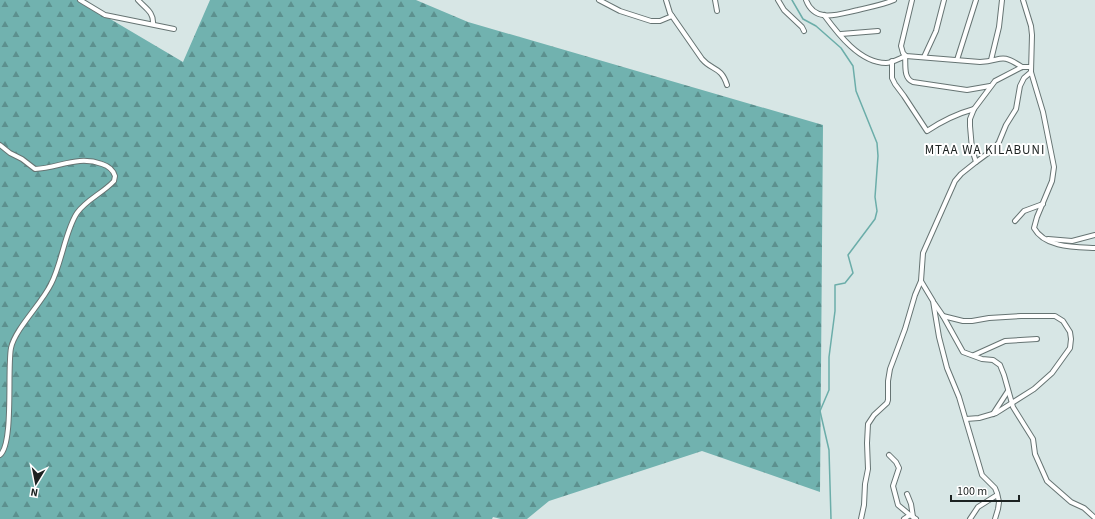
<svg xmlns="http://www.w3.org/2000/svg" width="1095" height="519" font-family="'Source Sans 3',sans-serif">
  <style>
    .forest { fill: url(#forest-firs) }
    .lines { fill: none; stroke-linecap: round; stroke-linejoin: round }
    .stream { stroke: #6bada9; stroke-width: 1.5 }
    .street-casing { stroke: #667473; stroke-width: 6 }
    .street { stroke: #fff; stroke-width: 4 }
    .labels { text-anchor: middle; stroke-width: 4; stroke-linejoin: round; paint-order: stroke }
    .quarter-label { font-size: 13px; letter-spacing: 1px; fill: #1c2221; stroke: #fff }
  </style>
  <defs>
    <pattern id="forest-firs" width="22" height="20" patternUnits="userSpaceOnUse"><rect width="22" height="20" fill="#71b2af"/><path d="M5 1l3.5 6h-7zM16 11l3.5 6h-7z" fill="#5c908e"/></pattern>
  </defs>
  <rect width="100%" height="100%" fill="#d7e6e5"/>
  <polygon class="forest" points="0,0 78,0 183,62 210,0 416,0 468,22 823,125 820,492 702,451 549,501 527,519 501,519 493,517 492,519 0,519"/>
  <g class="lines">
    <polyline class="stream" points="792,0 803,19 816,26 841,48 853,66 856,91 877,143 878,156 875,197 877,211 875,219 848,255 853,273 845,283 835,285 835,311 829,357 829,390 820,411 829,450 831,519"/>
    <g class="street-casing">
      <g id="street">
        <polyline points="80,0 105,15 174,29"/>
        <path d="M 138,0 C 145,8 154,12 153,24"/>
        <polyline points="599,0 620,11 651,21 660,21 672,16"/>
        <path d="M 666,0 L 670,13 L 702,59 C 712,71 721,66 727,85"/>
        <polyline points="715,0 717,11"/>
        <polyline points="778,0 784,10 802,27 804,31"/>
        <path d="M 806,0 C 815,24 839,14 858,10 C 870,7 882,5 894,0"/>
        <path d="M 912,0 L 901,46 L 903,53 L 906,56 L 980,62 C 1003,61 999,52 1022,67"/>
        <path d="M 1023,0 L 1031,26 L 1032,35 L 1031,72 L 1043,112 L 1054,167 L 1052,181 L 1037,217 L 1034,228 C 1045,248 1076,247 1095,248"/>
        <path d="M 824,15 C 838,34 860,63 886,63 C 892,63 900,58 906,56"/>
        <polyline points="841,34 878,31"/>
        <path d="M 905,56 C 906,65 903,78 913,82 L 967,90 L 990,86"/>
        <polyline points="924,57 936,31 944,0"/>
        <polyline points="957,60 976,0"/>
        <polyline points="991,60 999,27 1002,0"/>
        <path d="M 892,61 L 892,78 L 895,84 L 904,96 L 927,131 C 942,121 956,114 974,109"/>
        <path d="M 0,145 L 10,153 L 22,159 L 35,169 C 59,168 77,155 102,164 C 108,166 113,169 115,176 L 114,181 C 103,193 86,200 77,213 C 65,231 62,263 51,284 C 42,303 15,329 11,348 C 7,369 14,444 0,455"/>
        <polyline points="976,162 995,148 999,142 1006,125 1016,109 1020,86 1024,78 1031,72"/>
        <polyline points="1015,221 1024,211 1043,204"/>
        <polyline points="1048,239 1072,241 1095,235"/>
        <polyline points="934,303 943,316 963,352 982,359 993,360 1000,365 1004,375 1013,407 1033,439 1035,454 1047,481 1071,502 1084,508 1095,518"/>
        <polyline points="943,316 963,321 972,321 989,318 1021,316 1055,316 1063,321 1070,332 1071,339 1070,348 1052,373 1034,389 996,413 979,418 966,419"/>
        <polyline points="974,355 1005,341 1037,339"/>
        <polyline points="993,414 1008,391"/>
        <polyline points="889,455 896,462 899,468 893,486 898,505 910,515"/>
        <polyline points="907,494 911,504 913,517"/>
        <polyline points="861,519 864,505 865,484 868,469 867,443 868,424 874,415 887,403 888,400 888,381 890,369 905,329 915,295 921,281"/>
        <polyline points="904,519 910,515 916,519"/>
        <polyline points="970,519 978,507 997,495"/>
        <polyline points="995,519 998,509 999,502 997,493 995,488 982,475 959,397 947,368 939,337 933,301 921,281 923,253 955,181 961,174 976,162 972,149 970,126 970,119 974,109 995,81 1022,67 1030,67"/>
      </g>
    </g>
    <use href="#street" class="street"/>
  </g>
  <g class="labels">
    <g class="quarter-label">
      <text x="985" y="154">MTAA WA KILABUNI</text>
    </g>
  </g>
  <g transform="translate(36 483) rotate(190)" stroke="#ffffff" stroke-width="3" paint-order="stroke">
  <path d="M0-3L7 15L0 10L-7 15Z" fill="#1c2221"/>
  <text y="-6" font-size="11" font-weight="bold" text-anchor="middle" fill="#1c2221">N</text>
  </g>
  <path d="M951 495v6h68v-6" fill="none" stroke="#1c2221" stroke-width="2"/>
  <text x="957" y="495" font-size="12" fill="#1c2221" stroke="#ffffff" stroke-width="3" paint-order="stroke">100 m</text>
</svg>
